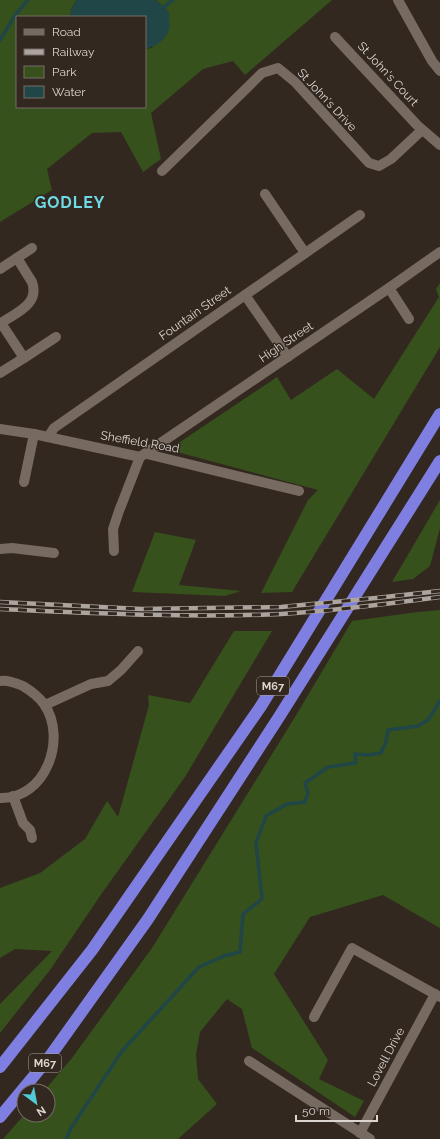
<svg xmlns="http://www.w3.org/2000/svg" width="440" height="1139" font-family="Raleway,sans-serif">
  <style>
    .green { fill: #36511c }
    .water { fill: #204648 }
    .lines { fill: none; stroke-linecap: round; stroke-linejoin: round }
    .stream { stroke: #204648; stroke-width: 3.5 }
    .street { stroke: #766a61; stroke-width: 10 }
    .highway { stroke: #7f7fe2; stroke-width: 12 }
    .rail-casing { stroke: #aca49f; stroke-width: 4.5 }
    .rail { stroke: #322820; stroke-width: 3; stroke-dasharray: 9; stroke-linecap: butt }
    .labels { text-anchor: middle; stroke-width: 3; stroke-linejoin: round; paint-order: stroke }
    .shield { fill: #322820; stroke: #a8a09a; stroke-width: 1 }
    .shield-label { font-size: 11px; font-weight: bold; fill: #dbd4cf }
    .street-label { font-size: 12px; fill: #dbd4cf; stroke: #322820 }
    .district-label { font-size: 16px; font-weight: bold; letter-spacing: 1px; fill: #6fdae5; stroke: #322820 }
  </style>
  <rect width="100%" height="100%" fill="#322820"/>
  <g class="green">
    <polygon points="0,0 76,0 71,10 70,17 17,17 17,107 145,107 145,49 152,48 169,12 156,0 332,0 245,75 233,61 203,69 151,113 161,159 143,172 121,132 92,133 47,169 52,190 0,222"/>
    <polygon points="440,283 440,347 292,592 261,593 308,500 318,490 177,452 177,444 277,377 291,400 337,369 374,399 439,297 436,289"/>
    <polygon points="440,500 440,528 430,566 413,579 392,582"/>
    <polygon points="155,532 196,540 179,585 241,591 225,596 132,592"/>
    <polygon points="440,610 440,928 383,895 310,917 274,974 328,1060 319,1079 364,1101 355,1117 252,1048 242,1009 227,999 200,1032 196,1054 198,1079 217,1104 178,1139 3,1139 24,1115 48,1115 48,1091 44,1091 72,1058 152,948 295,717 352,621 417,612"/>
    <polygon points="234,631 272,631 185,777 100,896 50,970 0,1033 0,1004 52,951 15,949 0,958 0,888 40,873 85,839 107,801 118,817 149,705 148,695 190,703"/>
  </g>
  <path class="water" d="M 76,0 L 156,0 L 169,12 C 169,17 170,24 169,29 C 167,39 155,47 145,49 L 145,17 L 70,17 L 71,10 Z"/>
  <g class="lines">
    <g class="stream">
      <polyline points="164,7 173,0"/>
      <polyline points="0,40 16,14 28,0"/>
      <polyline points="66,1139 71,1128 122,1051 199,967 224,956 240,952 243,914 262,899 256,843 266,816 287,804 305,802 308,793 305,783 328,767 356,763 355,754 369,755 381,753 386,742 388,730 418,726 428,720 440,701"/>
    </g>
    <g class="street">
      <polyline points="398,0 432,61 440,71"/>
      <polyline points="335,37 417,125 440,145"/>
      <polyline points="162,171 262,73 278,68 295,82 369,163 379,166 391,159 422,130"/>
      <polyline points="265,194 305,253"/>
      <polyline points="0,269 32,248"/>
      <polyline points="389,288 409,319"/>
      <polyline points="245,295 288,357"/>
      <polyline points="24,358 56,337"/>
      <path d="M 0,373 L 24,358 L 1,323 C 16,313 40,304 32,282 L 17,258"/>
      <polyline points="0,429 34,434 140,457 389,288 440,252"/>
      <polyline points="48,437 54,428 360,215"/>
      <polyline points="147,454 299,491"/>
      <polyline points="24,482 34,434"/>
      <polyline points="0,549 12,548 54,553"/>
      <polyline points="114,551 113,529 119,511 140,457"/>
      <path d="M 0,681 C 8,680 16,683 23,686 C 31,691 39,697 44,704 C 68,739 45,800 0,798"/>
      <polyline points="45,705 91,684 108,681 121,670 138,651"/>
      <polyline points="13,796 23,823 30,830 32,838"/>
      <polyline points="314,1017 352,948 440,997"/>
      <polyline points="249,1061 370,1139"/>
      <polyline points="360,1133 435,994"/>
    </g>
    <g class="highway">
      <polyline points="0,1067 92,950 261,706 440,414"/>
      <polyline points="0,1117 48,1059 148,919 279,717 440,461"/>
    </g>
    <g class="rail-casing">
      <g id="rail">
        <polyline points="0,602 141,609 281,607 376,598 440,591"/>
        <path d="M 0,609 C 93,613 187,618 281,614 C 334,611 387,604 440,597"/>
      </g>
    </g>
    <use href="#rail" class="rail"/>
  </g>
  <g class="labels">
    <g class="shield">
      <rect x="257" y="677" width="32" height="18" rx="3"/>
      <rect x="29" y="1054" width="32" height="18" rx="3"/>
    </g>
    <g class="shield-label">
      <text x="273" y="690">M67</text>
      <text x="45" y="1067">M67</text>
    </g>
    <g class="street-label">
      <text transform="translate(388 74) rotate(47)" y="4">St John's Court</text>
      <text transform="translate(327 100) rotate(47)" y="4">St John's Drive</text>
      <text transform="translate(195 313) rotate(-35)" y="4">Fountain Street</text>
      <text transform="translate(286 342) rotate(-34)" y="4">High Street</text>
      <text transform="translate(140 442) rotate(10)" y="4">Sheffield Road</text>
      <text transform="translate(386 1057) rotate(-62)" y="4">Lovell Drive</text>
    </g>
    <g class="district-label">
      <text x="70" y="208">GODLEY</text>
    </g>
  </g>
  <rect x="16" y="16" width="130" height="92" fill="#322820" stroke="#766d66"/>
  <rect x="24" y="29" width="20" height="6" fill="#766a61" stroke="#766d66"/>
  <text x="52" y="36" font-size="12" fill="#dbd4cf">Road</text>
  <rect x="24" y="49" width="20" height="6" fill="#aca49f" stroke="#766d66"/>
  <text x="52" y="56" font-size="12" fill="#dbd4cf">Railway</text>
  <rect x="24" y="66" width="20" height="12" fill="#36511c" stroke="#766d66"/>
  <text x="52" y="76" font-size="12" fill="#dbd4cf">Park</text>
  <rect x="24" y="86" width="20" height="12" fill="#204648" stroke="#766d66"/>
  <text x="52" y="96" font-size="12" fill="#dbd4cf">Water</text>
  <g transform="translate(36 1103) rotate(148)"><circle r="19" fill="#322820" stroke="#766d66"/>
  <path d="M0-3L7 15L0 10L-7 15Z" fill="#52cbd7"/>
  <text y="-6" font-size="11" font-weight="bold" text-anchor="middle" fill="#dbd4cf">N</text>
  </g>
  <path d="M296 1115v6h81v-6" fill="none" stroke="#dbd4cf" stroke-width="2"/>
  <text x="302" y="1115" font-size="12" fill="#dbd4cf" stroke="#322820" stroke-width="3" paint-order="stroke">50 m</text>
</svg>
